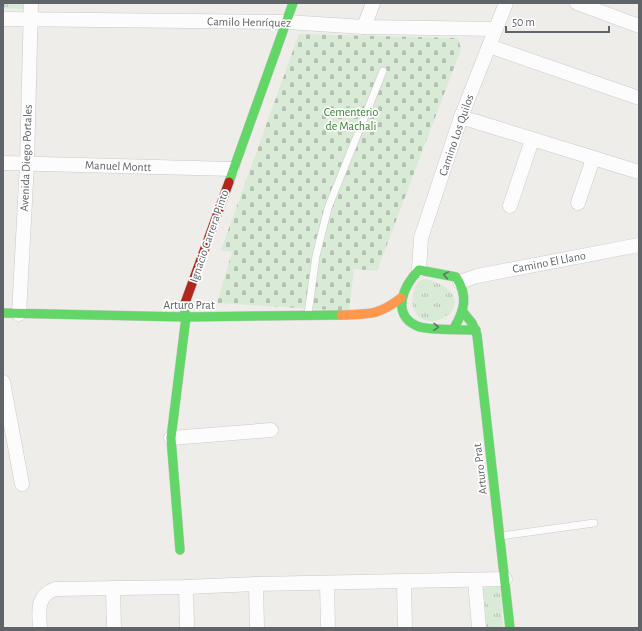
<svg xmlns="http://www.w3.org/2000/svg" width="642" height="631" font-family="'Alegreya Sans',sans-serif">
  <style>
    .grass { fill: url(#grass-tufts) }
    .cemetery { fill: url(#cemetery-stones) }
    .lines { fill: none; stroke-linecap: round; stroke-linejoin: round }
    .lane-casing { stroke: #c9caca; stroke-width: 8 }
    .street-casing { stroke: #c9caca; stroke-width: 15 }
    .fast-casing { stroke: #c9cac9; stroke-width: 10 }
    .slow-casing { stroke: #c9cac9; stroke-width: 10 }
    .jam-casing { stroke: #c9cac9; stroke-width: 10 }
    .lane { stroke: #fdfcfc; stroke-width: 7 }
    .street { stroke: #fdfcfc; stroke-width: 14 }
    .fast { stroke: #63d668; stroke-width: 9 }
    .slow { stroke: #ff974d; stroke-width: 9 }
    .jam { stroke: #b3261e; stroke-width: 9 }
    .oneway { stroke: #607568 }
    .labels { text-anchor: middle; stroke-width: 3.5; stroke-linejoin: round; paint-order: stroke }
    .street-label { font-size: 12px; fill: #5f6468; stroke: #fff }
    .park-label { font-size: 12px; fill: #358233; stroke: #fff }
  </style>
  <defs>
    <pattern id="grass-tufts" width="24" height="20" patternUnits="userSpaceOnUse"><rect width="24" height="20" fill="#d9ead6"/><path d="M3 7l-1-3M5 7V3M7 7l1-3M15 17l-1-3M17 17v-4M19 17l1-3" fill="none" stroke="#b3c1b1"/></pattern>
    <pattern id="cemetery-stones" width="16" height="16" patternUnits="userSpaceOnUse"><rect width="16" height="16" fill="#d9ead6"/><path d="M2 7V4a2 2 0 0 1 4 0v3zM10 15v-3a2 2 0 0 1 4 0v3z" fill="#b3c1b1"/></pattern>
  </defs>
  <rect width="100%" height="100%" fill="#efedea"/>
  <g class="grass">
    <polygon points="3,3 23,3 23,9 3,8"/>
    <path d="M 426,279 C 492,297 425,345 413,307 C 411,298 414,286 420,280 Z"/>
    <polygon points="500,586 503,628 486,628 483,588"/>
  </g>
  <polygon class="cemetery" points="299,34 458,38 461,49 377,271 354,269 349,311 217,303 232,252 221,250"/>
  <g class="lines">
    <g class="lane-casing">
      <g id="lane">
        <polyline points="308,314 316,256 328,208 383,71"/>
        <polyline points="501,536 594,523"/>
      </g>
    </g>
    <g class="street-casing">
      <g id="street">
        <polyline points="577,3 639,26"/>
        <polyline points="3,19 287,22 364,27 495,29"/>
        <polyline points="364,27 373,3"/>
        <polyline points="489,46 639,98"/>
        <polyline points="461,117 639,172"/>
        <polyline points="3,163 232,169"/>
        <polyline points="578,203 593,159"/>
        <polyline points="510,206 532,140"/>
        <polyline points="419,270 421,238 461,117 506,3"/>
        <polyline points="460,282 477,276 639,245"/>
        <polyline points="19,314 27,163 31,3"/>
        <polyline points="3,382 22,484"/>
        <polyline points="171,438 271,430"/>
        <polyline points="475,580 479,628"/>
        <polyline points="404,582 405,628"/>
        <polyline points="327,583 328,628"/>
        <polyline points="256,584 257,628"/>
        <polyline points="186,587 187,628"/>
        <polyline points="113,588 114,628"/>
        <path d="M 40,628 C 39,611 36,596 55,589 L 186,587 L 256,584 L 505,579"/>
      </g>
    </g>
    <g class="fast-casing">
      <g id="fast">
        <polyline points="229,182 293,3"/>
        <polyline points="463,312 472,323 477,335 510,628"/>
        <polyline points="3,313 186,317 341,315"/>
        <path d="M 454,328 C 465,310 468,295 456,277 L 419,270 C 404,285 390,314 417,326 C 429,331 461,329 476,330"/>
        <polyline points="180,550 171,438 186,317 184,307 185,303"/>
      </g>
    </g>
    <g class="slow-casing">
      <path id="slow" d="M 341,315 C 370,314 377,316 401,298"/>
    </g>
    <g class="jam-casing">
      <polyline id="jam" points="185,303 229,182"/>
    </g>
    <use href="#lane" class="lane"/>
    <use href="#street" class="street"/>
    <use href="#fast" class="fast"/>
    <use href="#slow" class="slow"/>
    <use href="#jam" class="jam"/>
  </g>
  <defs><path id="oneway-chevron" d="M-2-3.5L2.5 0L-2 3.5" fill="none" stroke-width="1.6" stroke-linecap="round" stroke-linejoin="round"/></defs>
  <g class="oneway">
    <use href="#oneway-chevron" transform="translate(446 275) rotate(-170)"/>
    <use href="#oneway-chevron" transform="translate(436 327) rotate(2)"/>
  </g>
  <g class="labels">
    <g class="street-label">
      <text transform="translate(249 22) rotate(1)" y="4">Camilo Henríquez</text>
      <text transform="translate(456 135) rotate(-71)" y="4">Camino Los Quilos</text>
      <text transform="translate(26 158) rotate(-88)" y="4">Avenida Diego Portales</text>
      <text transform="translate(118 166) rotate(2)" y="4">Manuel Montt</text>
      <text transform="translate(209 236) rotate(-71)" y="4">Ignacio Carrera Pinto</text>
      <text transform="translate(549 262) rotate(-11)" y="4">Camino El Llano</text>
      <text x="189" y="309">Arturo Prat</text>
      <text transform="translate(480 469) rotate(-97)" y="4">Arturo Prat</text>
    </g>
    <g class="park-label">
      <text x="351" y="116">Cementerio<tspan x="351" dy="14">de Machali</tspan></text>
    </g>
  </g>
  <rect width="642" height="631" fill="none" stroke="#5f6468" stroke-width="8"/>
  <path d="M506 26v6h103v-6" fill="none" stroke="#5f6468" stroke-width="2"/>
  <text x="512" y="26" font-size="12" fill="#5f6468" stroke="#ffffff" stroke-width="3" paint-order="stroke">50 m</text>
</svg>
